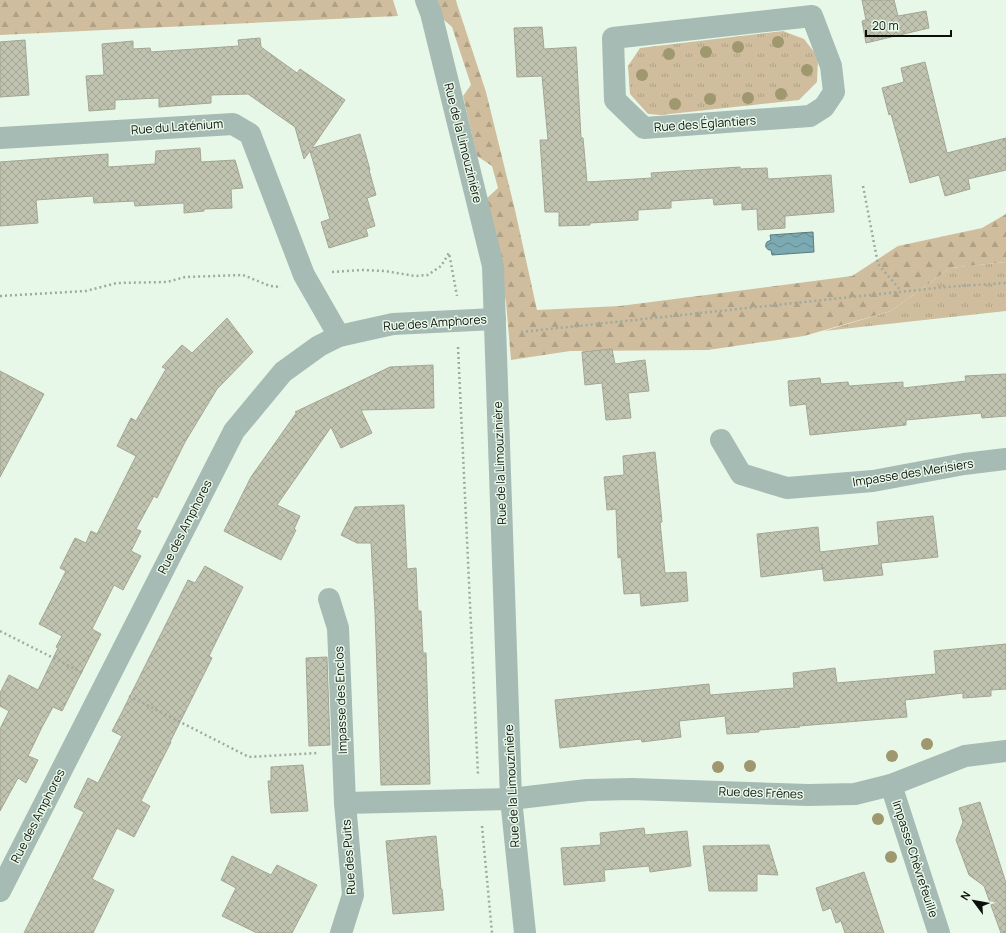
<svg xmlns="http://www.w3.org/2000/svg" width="1006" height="933" font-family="Manrope,sans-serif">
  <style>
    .grass { fill: url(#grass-tufts) }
    .forest { fill: url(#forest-firs) }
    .water { fill: url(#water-waves); stroke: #597c80 }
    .building { fill: url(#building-cross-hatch); stroke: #a3a693 }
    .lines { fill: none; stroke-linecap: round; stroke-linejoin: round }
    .path { stroke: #9eaa9e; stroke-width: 2.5; stroke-dasharray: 2 3; stroke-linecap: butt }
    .street { stroke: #a7bbb5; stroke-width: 22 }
    .tree { fill: #9f976e }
    .labels { text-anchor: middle; stroke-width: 3; stroke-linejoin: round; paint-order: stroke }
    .street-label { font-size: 12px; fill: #0b100b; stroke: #e8f8e8 }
  </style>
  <defs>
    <pattern id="grass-tufts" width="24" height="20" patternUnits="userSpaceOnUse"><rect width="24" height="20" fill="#cfbd9d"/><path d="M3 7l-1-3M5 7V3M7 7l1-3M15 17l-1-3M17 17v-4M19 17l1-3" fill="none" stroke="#b0a186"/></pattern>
    <pattern id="forest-firs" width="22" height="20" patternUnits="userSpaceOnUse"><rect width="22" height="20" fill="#cfbd9d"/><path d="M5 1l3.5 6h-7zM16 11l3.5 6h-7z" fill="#b0a186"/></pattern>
    <pattern id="water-waves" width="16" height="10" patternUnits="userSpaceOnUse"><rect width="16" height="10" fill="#7baab2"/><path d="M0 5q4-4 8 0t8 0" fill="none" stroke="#63898f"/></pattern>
    <pattern id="building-cross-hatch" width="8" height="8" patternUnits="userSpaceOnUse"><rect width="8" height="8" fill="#c0c3af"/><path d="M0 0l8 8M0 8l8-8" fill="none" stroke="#a4a695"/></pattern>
  </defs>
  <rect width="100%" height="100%" fill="#e8f8e8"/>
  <g class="grass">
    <polygon points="783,31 804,39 818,57 817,82 799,100 661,115 648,114 630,94 628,66 640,48"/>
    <polygon points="1006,262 1006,311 824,331 891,311 950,268"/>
  </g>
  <g class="forest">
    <polygon points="0,0 393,0 398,16 0,35"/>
    <polygon points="438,0 456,0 457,4 486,92 515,210 537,310 620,306 852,276 898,246 982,228 1006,214 1006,262 950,268 891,311 804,336 708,350 570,351 511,360 506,302 486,199 498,188 492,166 477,156 463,96 471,85 452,27 443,19"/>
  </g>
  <path class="water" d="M 813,232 L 814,252 L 772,255 L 771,250 L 769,250 C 765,248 765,245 767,242 L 771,240 L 770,235 Z"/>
  <g class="building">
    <polygon points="862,0 894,0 898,16 926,11 929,28 866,43 862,21 866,20"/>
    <polygon points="542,27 544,49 576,47 581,138 583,138 587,182 652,178 651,173 740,167 740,169 767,168 768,179 831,175 834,212 785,216 785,228 758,230 757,209 742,210 742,203 714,205 713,198 671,201 671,208 638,210 638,220 590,223 590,225 559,226 559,212 545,212 540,140 548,140 542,76 517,77 514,28"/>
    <polygon points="260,38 261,47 297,73 300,69 345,100 312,148 360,134 370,170 369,170 376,195 367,198 375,226 366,229 368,236 329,248 321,222 330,219 310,151 304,159 295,127 248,94 211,95 211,103 159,107 159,98 115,100 115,109 89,111 86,76 104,75 102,44 133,41 133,49 150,48 151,52 239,46 238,40"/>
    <polygon points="25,40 29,95 0,97 0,42"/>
    <polygon points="925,62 947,153 1006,138 1006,170 968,179 970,189 945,196 939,175 910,183 891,114 889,115 882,88 904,82 901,68"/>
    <polygon points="200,148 201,162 235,160 243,188 231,189 232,208 204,209 204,211 184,213 184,203 135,206 134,201 94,203 93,196 36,200 38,223 0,226 0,162 108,154 108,167 155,164 156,151"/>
    <polygon points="227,318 253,352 217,389 185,442 157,498 154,496 136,529 141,531 131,551 141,556 123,590 114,585 92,629 101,634 62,711 53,707 42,727 28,756 38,760 26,783 18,778 0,811 0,729 9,711 0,706 0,693 9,675 38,690 58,648 56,647 62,636 39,624 66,571 60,568 75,538 86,543 91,531 97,534 136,456 117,446 131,418 136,421 166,369 162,367 182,345 192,353"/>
    <polygon points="612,349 615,364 645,360 649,391 628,393 631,418 606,420 602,383 585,385 582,352"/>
    <polygon points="433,365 434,408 361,410 372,433 341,448 331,427 277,505 300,516 294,529 296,530 281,560 224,531 251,477 297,412 295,412 390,367"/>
    <polygon points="0,371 44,394 0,477"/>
    <polygon points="1006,374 1006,416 982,418 981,413 906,420 906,425 810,435 806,404 790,406 788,381 820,378 821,384 848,382 849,386 903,382 903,388 966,381 965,376"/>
    <polygon points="655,452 662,522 660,522 665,573 686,572 688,601 641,606 640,593 624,594 621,557 618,558 616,509 607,510 604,477 624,475 623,456"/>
    <polygon points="404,505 407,569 416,568 418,611 421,611 423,653 426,653 430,784 381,785 375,612 371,543 357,543 341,535 355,507"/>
    <polygon points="933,516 938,557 881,563 883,575 824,581 822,564 822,569 761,577 757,534 818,527 820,552 879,545 877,522"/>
    <polygon points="205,566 243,587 209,656 212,658 170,742 171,742 141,801 150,806 134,837 117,828 92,879 114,890 93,933 24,933 84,812 74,807 88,778 98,783 122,736 112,731 120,716 188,580 195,583"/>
    <polygon points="1006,644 1006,689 991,690 991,696 963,698 963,693 905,700 907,717 799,726 800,727 759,730 759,732 727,734 725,716 679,721 681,737 642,742 641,739 560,748 555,700 709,684 710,695 794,688 793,673 835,668 837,683 936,674 934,651"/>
    <polygon points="327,657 330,745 309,746 306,658"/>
    <polygon points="303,765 308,811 271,813 268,781 271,781 271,767"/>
    <polygon points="980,802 1006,883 1006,933 1001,933 984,886 969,875 956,840 963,822 959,808"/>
    <polygon points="644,828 645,835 687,831 691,866 650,872 649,866 604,870 605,881 564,885 561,848 601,845 600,833"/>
    <polygon points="436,836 441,889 442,889 444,910 393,914 386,841"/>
    <polygon points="769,845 778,875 757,874 757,891 709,891 703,846"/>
    <polygon points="232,856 271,875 277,865 317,885 292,933 257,933 222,916 236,888 221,880"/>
    <polygon points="864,872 884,933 845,933 841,921 836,923 831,908 823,911 816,888"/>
  </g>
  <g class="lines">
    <g class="path">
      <polyline points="863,186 878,264 901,291"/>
      <polyline points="332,272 361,270 385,271 415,276 428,275 441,266 449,253 457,296"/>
      <polyline points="0,296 86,291 117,283 167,282 185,277 243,275 270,286 281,287"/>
      <polyline points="521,332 946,287 1006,283"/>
      <polyline points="458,347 478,775"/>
      <polyline points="0,631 83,673"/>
      <polyline points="129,696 249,757 317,753"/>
      <polyline points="482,826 492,933"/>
    </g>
    <g class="street">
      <polyline points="426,0 431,13 493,266 511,799 525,933"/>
      <polygon points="812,16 831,66 834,92 824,107 810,116 644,128 615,100 613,38"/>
      <polyline points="0,138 233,124 250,134 304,275 339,336"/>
      <polyline points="721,440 741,474 787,488 873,481 964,464 1006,459"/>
      <polyline points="329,599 338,628 345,803 353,895 341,933"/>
      <polyline points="891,785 939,933"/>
      <polyline points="345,803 511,799 587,790 632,789 808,795 855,794 891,785 965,756 1006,751"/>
      <polyline points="0,891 234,431 283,372 319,346 339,336 393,324 495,319"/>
    </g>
  </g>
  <g class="tree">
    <circle cx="778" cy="42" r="6"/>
    <circle cx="738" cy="47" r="6"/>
    <circle cx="706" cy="52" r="6"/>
    <circle cx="669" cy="54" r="6"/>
    <circle cx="807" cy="70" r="6"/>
    <circle cx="642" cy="75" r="6"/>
    <circle cx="781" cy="94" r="6"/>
    <circle cx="748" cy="98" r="6"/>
    <circle cx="710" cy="99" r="6"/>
    <circle cx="675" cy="104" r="6"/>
    <circle cx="927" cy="744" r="6"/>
    <circle cx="892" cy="756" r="6"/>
    <circle cx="750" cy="766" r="6"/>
    <circle cx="718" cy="767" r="6"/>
    <circle cx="878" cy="819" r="6"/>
    <circle cx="891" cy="857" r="6"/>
  </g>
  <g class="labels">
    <g class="street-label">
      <text transform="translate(705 124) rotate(-4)" y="4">Rue des Églantiers</text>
      <text transform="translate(177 127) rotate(-4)" y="4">Rue du Laténium</text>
      <text transform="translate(463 143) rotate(76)" y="4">Rue de la Limouzinière</text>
      <text transform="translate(435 323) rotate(-4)" y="4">Rue des Amphores</text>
      <text transform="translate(500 463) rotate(-92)" y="4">Rue de la Limouzinière</text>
      <text transform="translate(913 473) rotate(-9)" y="4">Impasse des Merisiers</text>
      <text transform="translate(185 527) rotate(-63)" y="4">Rue des Amphores</text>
      <text transform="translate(341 700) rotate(-92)" y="4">Impasse des Enclos</text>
      <text transform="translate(512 786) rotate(-93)" y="4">Rue de la Limouzinière</text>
      <text transform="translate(761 793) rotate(2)" y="4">Rue des Frênes</text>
      <text transform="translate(38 816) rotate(-63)" y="4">Rue des Amphores</text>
      <text transform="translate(349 857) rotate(-94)" y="4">Rue des Puits</text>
      <text transform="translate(915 859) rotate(72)" y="4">Impasse Chèvrefeuille</text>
    </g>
  </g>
  <g transform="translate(974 901) rotate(302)" stroke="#e8f8e8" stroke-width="3" paint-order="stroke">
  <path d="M0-3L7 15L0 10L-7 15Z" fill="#0b100b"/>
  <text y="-6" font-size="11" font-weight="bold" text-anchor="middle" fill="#0b100b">N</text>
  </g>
  <path d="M866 30v6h85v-6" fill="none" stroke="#0b100b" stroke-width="2"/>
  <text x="872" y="30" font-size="12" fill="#0b100b" stroke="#e8f8e8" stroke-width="3" paint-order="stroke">20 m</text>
</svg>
